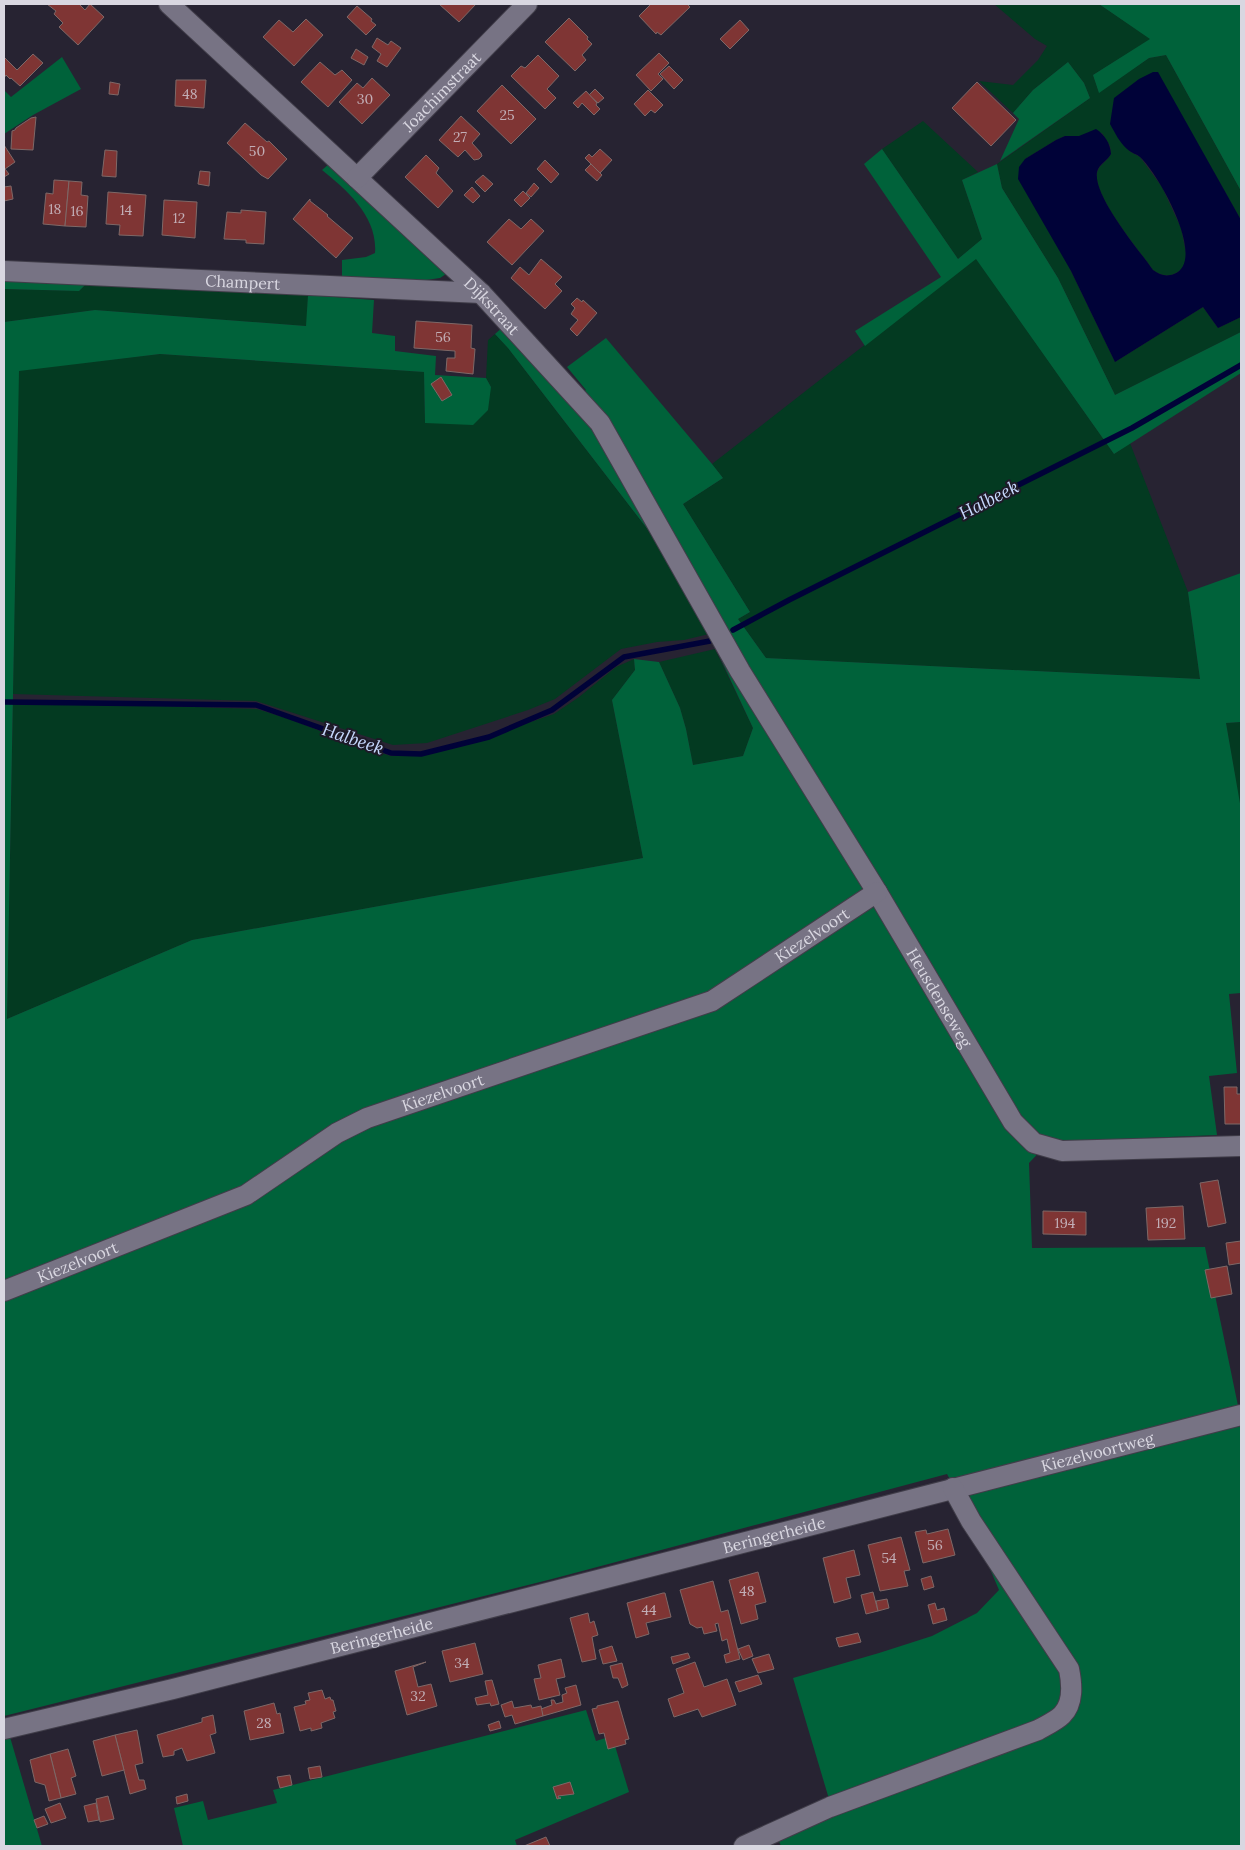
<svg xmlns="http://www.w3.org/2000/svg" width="1245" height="1850" font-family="Lora,serif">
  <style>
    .green { fill: #033a21 }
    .forest { fill: #00623a }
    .water { fill: #000238 }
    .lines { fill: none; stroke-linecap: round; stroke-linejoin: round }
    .stream { stroke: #000238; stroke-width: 5.5 }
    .building { fill: #7f3534; stroke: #7e6867 }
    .minor-casing { stroke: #403d49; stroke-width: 22 }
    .minor { stroke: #777384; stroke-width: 20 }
    .labels { text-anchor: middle; stroke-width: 4; stroke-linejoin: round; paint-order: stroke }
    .number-label { font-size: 14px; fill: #c2aeb6 }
    .street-label { font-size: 16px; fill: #d9d7e1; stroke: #1e1a28 }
    .water-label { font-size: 18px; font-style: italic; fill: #c6d8fc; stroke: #1e1a28 }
  </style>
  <rect width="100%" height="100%" fill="#272332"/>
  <g class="green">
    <path d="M 994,4 L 1099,4 L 1151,39 L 1093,75 L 1099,92 L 1149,58 L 1166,55 L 1241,191 L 1241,220 L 1205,157 L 1129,151 L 1140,157 L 1162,187 L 1181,228 L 1187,258 L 1183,268 C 1173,277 1164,278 1153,270 C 1139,250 1093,196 1097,173 C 1099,164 1107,162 1111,154 L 1110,146 L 1102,133 L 1079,136 L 1065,136 L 1056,140 L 1025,159 L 1071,271 L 1115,362 L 1203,307 L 1218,328 L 1241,317 L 1241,332 L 1115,395 L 1058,278 L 1002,188 L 997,164 L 1090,98 L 1084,83 L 1068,62 L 1033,90 L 1013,113 L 979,81 L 1013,85 L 1038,60 L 1047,46 L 1035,39 Z"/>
    <polygon points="923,121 978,172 962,180 982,239 958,259 882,149"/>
    <polygon points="976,258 1114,454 1130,443 1188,592 1200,679 766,658 738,619 750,612 683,504 723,478 712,464"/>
    <polygon points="90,280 308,295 307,326 95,310 4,322 4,289 79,291"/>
    <polygon points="495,334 508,348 652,535 709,634 684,640 657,642 621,649 555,699 528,710 427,743 393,745 256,701 13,694 18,370 160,354 424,372 425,423 491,387 486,378 488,340"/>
    <polygon points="715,649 753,728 743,756 693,765 686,729 680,708 659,662"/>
    <polygon points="634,659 635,670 612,700 643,858 192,940 7,1019 13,701 257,709 289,719 367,749 391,756 422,755 452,749 554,714 579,697 616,667"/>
    <polygon points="1241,722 1241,812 1226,723"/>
  </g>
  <g class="forest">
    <polygon points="1099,4 1241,4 1241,191 1166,55 1149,58 1099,93 1093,75 1150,39"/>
    <polygon points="62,57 81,89 33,115 4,134 4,90 11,97"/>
    <polygon points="1068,62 1084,83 1090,98 1000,161 1019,119 1013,113 1033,90"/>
    <polygon points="882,149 958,259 982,239 962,180 997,164 1002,188 1058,278 1115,395 1241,332 1241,373 1114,454 976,259 865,346 855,331 941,277 864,164"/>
    <path d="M 329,164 L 440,265 L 446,274 L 440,278 L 426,280 L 342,278 L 342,260 L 366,257 L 375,253 C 378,217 347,190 322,170 Z"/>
    <polygon points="4,276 90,280 79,291 4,289"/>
    <polygon points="308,295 374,300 372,333 395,336 395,351 436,356 435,375 486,378 491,387 488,410 473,425 425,423 424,372 160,354 19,371 7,1019 192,940 643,858 612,700 635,670 634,659 659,662 680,708 686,729 693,765 743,756 753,728 709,634 652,535 508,348 495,334 504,326 570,403 586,390 567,367 606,338 712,464 723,478 683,504 750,612 738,619 766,658 1200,679 1188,592 1241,573 1241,722 1226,723 1241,809 1241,993 1229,994 1237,1073 1209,1076 1217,1135 1049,1142 1029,1163 1032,1248 1205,1247 1241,1420 1241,1846 781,1846 778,1839 829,1799 793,1678 879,1653 932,1636 977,1613 999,1590 959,1496 947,1474 552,1579 4,1716 4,322 95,310 306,326"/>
    <polygon points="586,1710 596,1741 612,1736 629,1792 515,1840 517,1846 183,1846 174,1808 203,1801 208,1820 277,1803 273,1790"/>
    <polygon points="10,1737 42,1846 4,1846 4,1739"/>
  </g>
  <path class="water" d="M 1153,72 L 1158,72 L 1241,220 L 1241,317 L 1218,328 L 1203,307 L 1115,362 L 1071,271 L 1018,179 L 1019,167 L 1025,159 L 1056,140 L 1065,136 L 1079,136 L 1096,129 C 1105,135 1110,143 1111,154 C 1107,161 1099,164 1097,172 C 1093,196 1139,250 1153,270 C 1160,275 1166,277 1174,274 C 1208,261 1158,173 1140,157 C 1137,154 1131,153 1127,149 C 1120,143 1115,133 1110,124 L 1114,98 L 1139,79 Z"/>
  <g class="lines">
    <g class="stream">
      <polyline points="733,630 789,600 1132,428 1241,365"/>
      <polyline points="4,702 256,705 391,753 421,754 489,737 552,710 624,657 710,641"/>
    </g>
  </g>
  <g class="building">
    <polygon points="47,4 81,4 80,5 85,10 90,4 104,17 78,45 59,27 63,23 54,14 56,11"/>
    <polygon points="439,4 476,4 459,22"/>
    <polygon points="651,4 687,4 690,7 661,35 657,32 656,34 639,16"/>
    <polygon points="357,6 372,19 371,21 376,25 366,35 347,17"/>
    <polygon points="569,18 588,37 587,39 592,44 582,55 586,60 575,71 545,42"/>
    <polygon points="306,19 323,35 294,66 263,37 279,20 293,32"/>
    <polygon points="740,20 749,30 730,49 720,39"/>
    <polygon points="377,38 388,45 391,41 401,48 387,67 377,61 381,54 372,47"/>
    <polygon points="356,49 368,57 364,65 351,58"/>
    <polygon points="659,53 669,63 658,74 663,79 651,91 636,75"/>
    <polygon points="33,54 43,63 20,86 11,78 10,79 6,75 4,78 4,57 17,70"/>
    <polygon points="538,55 559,76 547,89 556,98 545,109 511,76 521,66 525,68"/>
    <polygon points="320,62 335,75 342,70 352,80 328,107 301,82"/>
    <polygon points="669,66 683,80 674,89 660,74"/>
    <polygon points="372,78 390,95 362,124 339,102 357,83 363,88"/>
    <polygon points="176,80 206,80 204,108 175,106"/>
    <polygon points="110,82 120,84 118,95 109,94"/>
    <polygon points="977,82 1016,120 991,146 952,108"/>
    <polygon points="502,85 536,119 511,144 477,111"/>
    <polygon points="595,89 604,98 598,103 589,95"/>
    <polygon points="648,90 663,105 655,113 651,110 645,116 634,104"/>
    <polygon points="586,91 597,103 596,105 600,109 594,115 582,103 578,108 573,103"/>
    <polygon points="461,116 480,134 472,143 481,153 482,156 479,159 474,160 465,150 458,157 439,140"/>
    <polygon points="36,117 33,150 11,149 12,131 15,130 16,128 31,118"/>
    <polygon points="245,123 267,142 269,141 287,159 268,179 261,175 227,143"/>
    <polygon points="4,145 15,162 5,169 9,174 4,177"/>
    <polygon points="600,149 612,160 600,173 585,158 589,154 592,157"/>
    <polygon points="105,150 117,151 116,177 102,176"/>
    <polygon points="426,155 439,168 436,173 453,191 438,208 405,177"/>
    <polygon points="545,160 559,174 551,183 537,169"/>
    <polygon points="591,164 602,175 597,181 585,170"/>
    <polygon points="200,171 210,172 209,186 198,184"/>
    <polygon points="483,175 493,184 485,192 475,182"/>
    <polygon points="54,180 69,181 65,226 43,224 46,193 53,194"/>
    <polygon points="69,181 82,182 81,195 88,196 86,227 65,226"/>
    <polygon points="534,183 539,188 531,197 526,193"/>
    <polygon points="11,186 13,199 4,201 4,187"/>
    <polygon points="472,187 480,196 473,203 464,195"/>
    <polygon points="523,191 530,198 521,207 514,200"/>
    <polygon points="108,192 146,195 143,236 119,235 120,225 106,224"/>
    <polygon points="310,199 310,201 328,215 327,216 353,238 336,258 293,219"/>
    <polygon points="164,200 197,202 195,238 162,235"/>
    <polygon points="241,210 266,212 264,244 246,243 246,240 224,239 227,212 241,213"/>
    <polygon points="509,219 521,229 531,219 544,231 512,265 487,242"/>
    <polygon points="541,259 562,277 555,284 562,291 545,309 511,278 520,267 529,275"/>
    <polygon points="577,298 582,302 583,300 597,313 577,336 570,329 578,320 571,314 575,308 571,304"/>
    <polygon points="416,321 472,325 471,348 475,349 473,374 446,371 447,358 455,358 455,351 414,348"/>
    <polygon points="441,377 452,395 442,401 431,384"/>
    <polygon points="1224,1087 1237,1087 1237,1094 1241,1094 1241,1124 1225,1124"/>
    <polygon points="1218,1180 1226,1223 1208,1227 1200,1183"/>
    <polygon points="1183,1206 1185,1239 1148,1240 1146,1208"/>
    <polygon points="1043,1211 1086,1212 1086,1235 1043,1234"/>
    <polygon points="1241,1241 1241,1263 1229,1265 1226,1243"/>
    <polygon points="1227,1266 1232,1294 1211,1298 1205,1270"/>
    <polygon points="948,1529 955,1555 923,1563 915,1532 926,1530 927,1534"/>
    <polygon points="901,1537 910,1570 904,1571 908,1586 880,1591 868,1545"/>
    <polygon points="854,1550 860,1575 846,1578 851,1598 834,1603 823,1558"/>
    <polygon points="758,1572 766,1602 755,1605 758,1619 741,1624 729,1580"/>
    <polygon points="931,1576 934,1587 924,1590 921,1579"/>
    <polygon points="713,1581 721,1612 728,1610 740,1659 726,1663 724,1655 730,1653 727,1639 722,1641 718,1623 715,1624 717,1631 704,1634 702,1627 697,1628 690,1624 680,1590"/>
    <polygon points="873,1592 878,1611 866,1614 861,1595"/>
    <polygon points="663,1593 665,1593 671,1617 646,1623 649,1634 636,1638 627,1603"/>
    <polygon points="887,1599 889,1608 878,1611 876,1601"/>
    <polygon points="935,1603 937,1610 944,1608 947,1620 933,1624 928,1605"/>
    <polygon points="588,1613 590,1623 594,1621 598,1635 592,1637 596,1659 582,1662 570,1618"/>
    <polygon points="858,1633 861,1642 839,1647 836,1638"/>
    <polygon points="475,1643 483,1674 450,1682 442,1651"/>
    <polygon points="749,1645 753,1656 743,1660 738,1649"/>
    <polygon points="612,1646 617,1661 603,1664 599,1650"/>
    <polygon points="688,1653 690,1658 673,1664 671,1657"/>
    <polygon points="769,1654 774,1669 758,1673 752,1659"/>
    <polygon points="561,1659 565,1677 556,1679 560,1695 539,1700 534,1679 541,1678 538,1665"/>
    <polygon points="426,1662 413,1667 418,1687 431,1684 437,1706 407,1715 395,1671"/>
    <polygon points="695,1662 704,1687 727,1679 736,1705 702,1717 698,1709 674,1717 668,1699 684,1693 676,1669"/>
    <polygon points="622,1663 628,1685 622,1688 618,1678 613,1678 610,1666"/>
    <polygon points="758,1675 762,1684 739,1692 735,1682"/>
    <polygon points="492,1680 499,1704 491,1706 490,1703 477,1705 475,1698 488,1695 485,1681"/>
    <polygon points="576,1685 581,1705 543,1716 541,1709 552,1705 551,1700 554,1700 556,1704 563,1702 562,1695 567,1693 565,1688"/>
    <polygon points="322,1690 325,1699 330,1697 331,1700 333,1700 336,1711 333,1712 335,1718 321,1723 322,1728 311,1731 311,1728 300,1731 294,1707 306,1704 305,1701 310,1700 308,1693"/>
    <polygon points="512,1701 514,1708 531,1705 532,1708 541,1706 543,1716 515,1724 512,1715 505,1717 501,1705"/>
    <polygon points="618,1701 629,1739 625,1740 626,1744 608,1749 604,1733 599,1734 592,1709 597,1708 597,1706"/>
    <polygon points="274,1703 277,1714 280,1713 284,1733 250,1740 244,1711"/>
    <polygon points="213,1715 216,1733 210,1735 215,1753 187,1761 182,1748 174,1751 174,1755 163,1757 157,1735 202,1722 202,1718"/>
    <polygon points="499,1721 501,1728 490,1731 488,1725"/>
    <polygon points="137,1730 143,1763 135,1765 139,1780 144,1780 146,1789 130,1794 115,1735"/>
    <polygon points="115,1735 124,1770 102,1776 93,1741"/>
    <polygon points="68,1749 76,1776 71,1778 76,1794 61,1798 50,1754"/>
    <polygon points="50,1754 61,1798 49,1801 45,1785 35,1782 30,1760"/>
    <polygon points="320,1766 322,1777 310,1779 308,1768"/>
    <polygon points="290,1775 292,1785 280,1788 277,1777"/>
    <polygon points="570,1782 574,1794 558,1796 559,1798 561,1798 557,1799 553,1787"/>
    <polygon points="187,1794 188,1801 177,1804 176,1797"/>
    <polygon points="108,1796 114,1819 100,1822 96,1799"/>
    <polygon points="60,1803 66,1818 51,1823 45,1809"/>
    <polygon points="96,1803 99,1820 88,1822 84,1806"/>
    <polygon points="44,1816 48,1824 37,1828 34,1820"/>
    <polygon points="546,1837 550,1846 524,1846"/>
  </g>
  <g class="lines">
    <g class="minor-casing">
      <g id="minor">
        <path id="s1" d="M 169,4 L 481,293 L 600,423 L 740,671 L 877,892 L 1013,1122 L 1034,1143 L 1062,1151 L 1241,1146"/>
        <path id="s2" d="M 357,178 L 527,4"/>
        <path id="s3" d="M 4,271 L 481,293"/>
        <path id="s4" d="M 4,1291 L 246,1195 L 337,1133 L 367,1118 L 712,1001 L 877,892"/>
        <path id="s5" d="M 4,1729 L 173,1689 L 1241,1415"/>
        <path d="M 744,1846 L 830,1807 L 1038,1730 C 1045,1726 1056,1721 1062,1715 C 1074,1703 1072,1684 1069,1669 L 971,1521 L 953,1488"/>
      </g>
    </g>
    <use href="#minor" class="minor"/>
  </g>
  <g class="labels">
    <g class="number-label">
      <text x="190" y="99">48</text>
      <text x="365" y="104">30</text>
      <text x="507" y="120">25</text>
      <text x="460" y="142">27</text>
      <text x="257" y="156">50</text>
      <text x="55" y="214">18</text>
      <text x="126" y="215">14</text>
      <text x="77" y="216">16</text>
      <text x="179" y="223">12</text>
      <text x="443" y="342">56</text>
      <text x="1065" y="1228">194</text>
      <text x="1166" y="1228">192</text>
      <text x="935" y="1550">56</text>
      <text x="889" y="1563">54</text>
      <text x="747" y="1596">48</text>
      <text x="649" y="1615">44</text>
      <text x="462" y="1668">34</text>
      <text x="418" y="1701">32</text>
      <text x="264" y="1728">28</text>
    </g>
    <g class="street-label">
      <text dy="6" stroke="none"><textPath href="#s2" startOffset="121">Joachimstraat</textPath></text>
      <text dy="6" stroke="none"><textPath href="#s3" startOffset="239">Champert</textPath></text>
      <text dy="6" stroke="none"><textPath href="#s1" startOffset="442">Dijkstraat</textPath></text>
      <text dy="6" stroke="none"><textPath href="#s4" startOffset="888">Kiezelvoort</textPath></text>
      <text dy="6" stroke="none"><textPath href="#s1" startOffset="1269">Heusdenseweg</textPath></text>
      <text dy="6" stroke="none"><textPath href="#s4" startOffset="484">Kiezelvoort</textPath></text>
      <text dy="6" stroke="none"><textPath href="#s4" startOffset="79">Kiezelvoort</textPath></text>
      <text dy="6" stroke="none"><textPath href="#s5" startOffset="1128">Kiezelvoortweg</textPath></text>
      <text dy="6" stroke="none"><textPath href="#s5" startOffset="794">Beringerheide</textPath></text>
      <text dy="6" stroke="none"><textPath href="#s5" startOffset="389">Beringerheide</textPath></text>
    </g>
    <g class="water-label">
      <text transform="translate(989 500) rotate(-27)" y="6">Halbeek</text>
      <text transform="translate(353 739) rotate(19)" y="6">Halbeek</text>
    </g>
  </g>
  <rect width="1245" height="1850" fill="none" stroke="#d9d7e1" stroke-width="10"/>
</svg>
